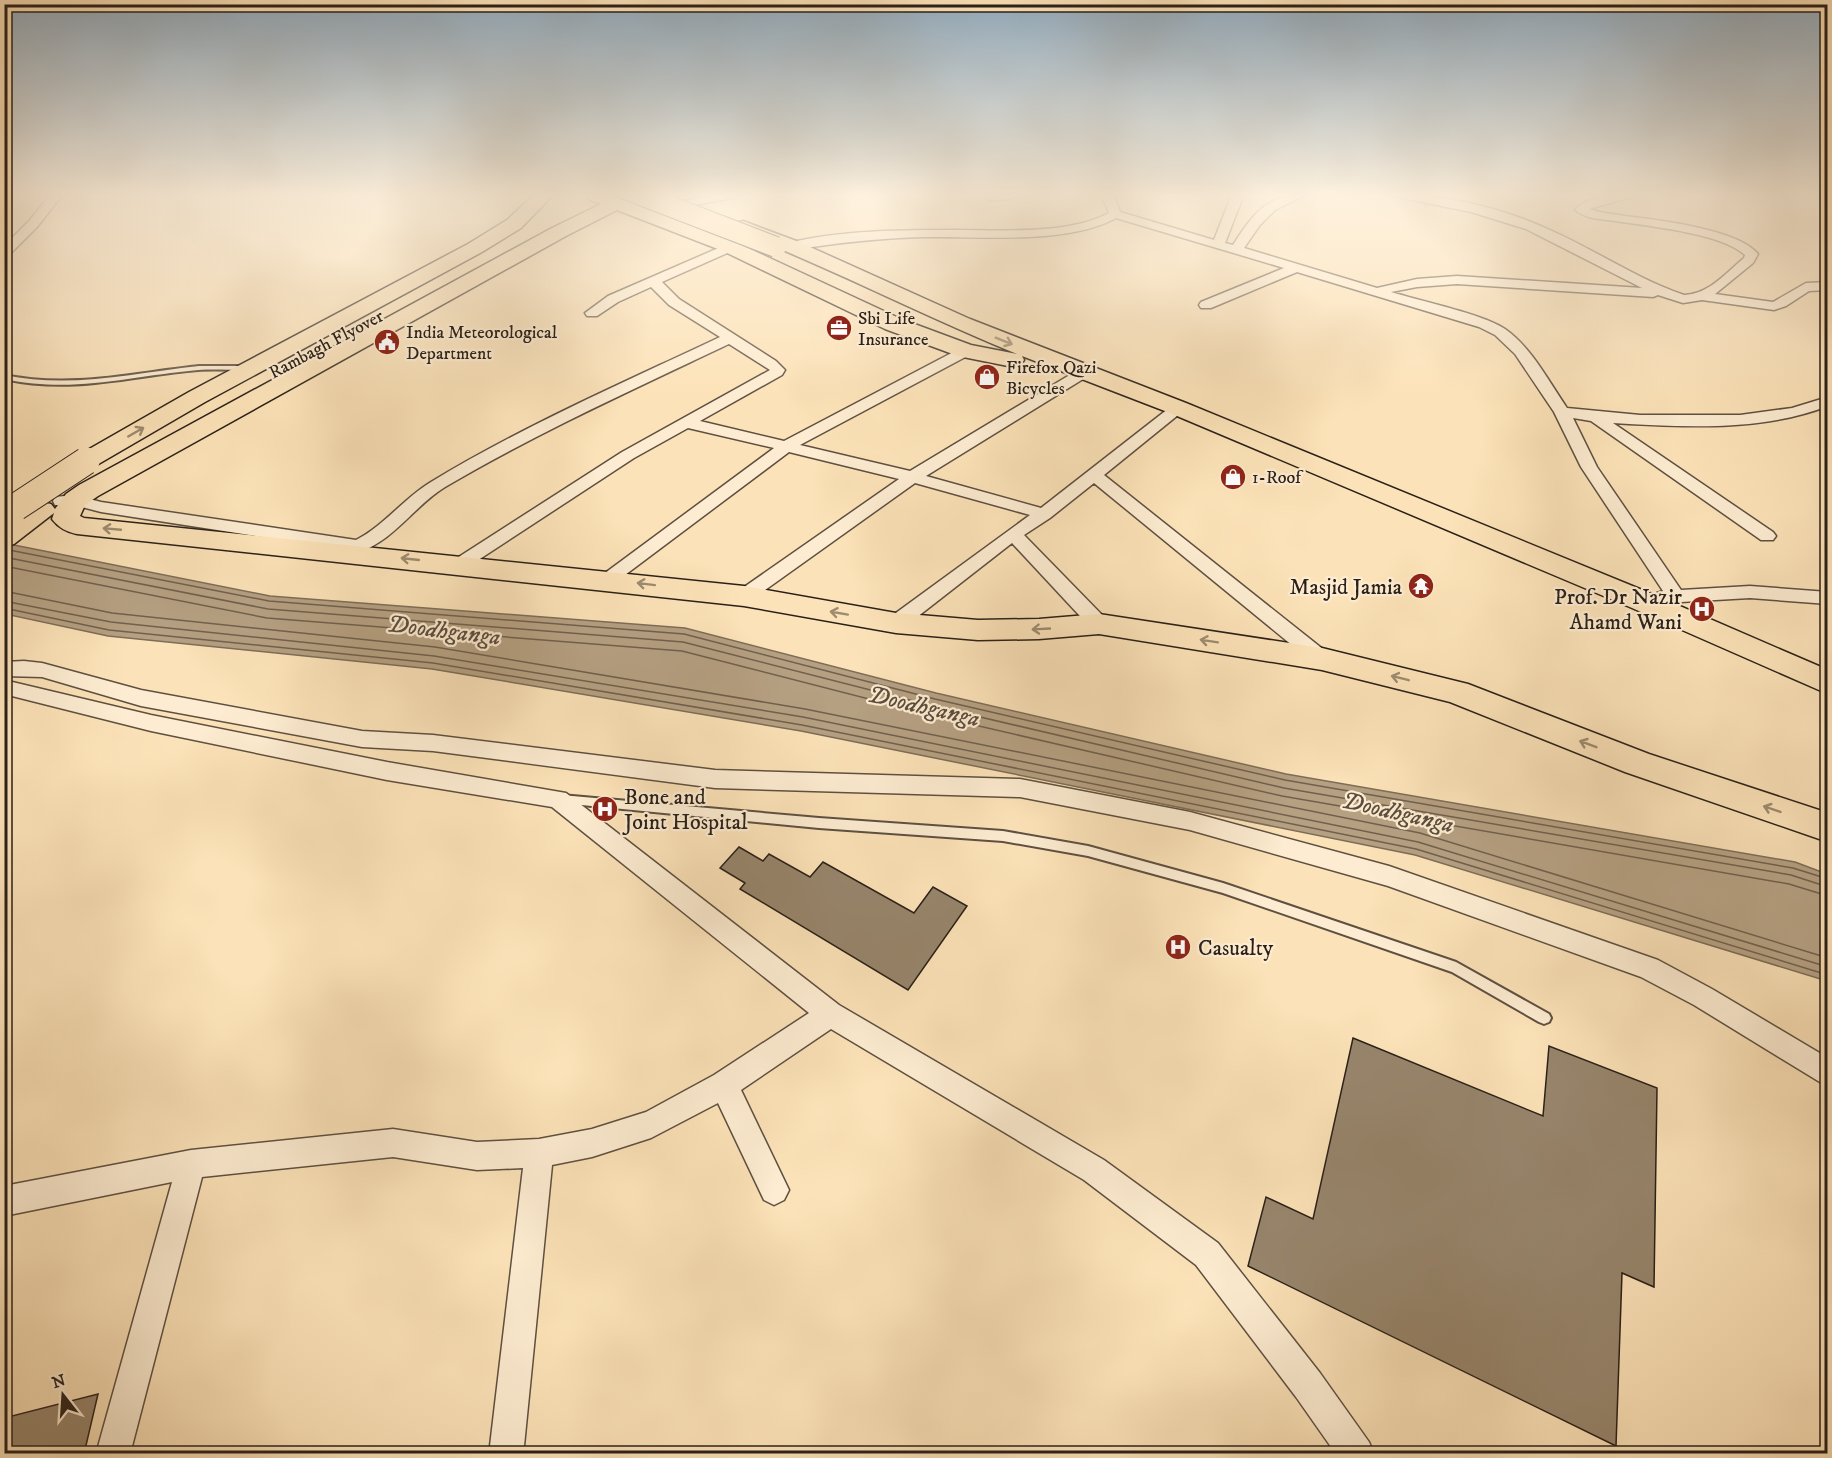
<svg xmlns="http://www.w3.org/2000/svg" width="1832" height="1458" font-family="'IM FELL DW Pica',serif">
  <style>
    .water { fill: #b5a082; stroke: #7d6d58; stroke-width: 1.5 }
    .lines { fill: none; stroke-linecap: round; stroke-linejoin: round }
    .shore { stroke: #70604e; stroke-width: 1.5 }
    .building { fill: #97856c; stroke: #2a2019; stroke-width: 1.5 }
    .service-casing { stroke: #5e5041; stroke-width: 4 }
    .minor-casing { stroke: #5e5041; stroke-width: 3 }
    .primary-casing { stroke: #2a2019; stroke-width: 3 }
    .service { fill: #fdecd1; fill-rule: evenodd }
    .minor { fill: #fdecd1; fill-rule: evenodd }
    .primary { fill: #fce2b8; fill-rule: evenodd }
    .primary-bridge-far1-casing { stroke: #2a2019; stroke-width: 22; stroke-linecap: butt }
    .primary-bridge-casing { stroke: #2a2019; stroke-width: 29; stroke-linecap: butt }
    .primary-bridge-far1 { stroke: #fce2b8; stroke-width: 20 }
    .primary-bridge { stroke: #fce2b8; stroke-width: 27 }
    .oneway { stroke: #9e8b70 }
    .labels { text-anchor: middle; stroke-width: 4.5; stroke-linejoin: round; paint-order: stroke }
    .far-poi-label { font-size: 18px; fill: #2a2019; stroke: #fdecd1; text-anchor: start }
    .far-street-label { font-size: 18px; fill: #2a2019; stroke: #fdecd1 }
    .poi-label { font-size: 22px; fill: #2a2019; stroke: #fdecd1; text-anchor: end }
    .water-label { font-size: 24px; font-style: italic; fill: #5b4d3e; stroke: #fdecd1 }
  </style>
  <rect width="100%" height="100%" fill="#fce2b8"/>
  <filter id="stains"><feTurbulence type="fractalNoise" baseFrequency=".00333" numOctaves="4"/><feColorMatrix values="0 0 0 0 .2 0 0 0 0 .09 0 0 0 0 .02 0 0 0 .5 -.17"/></filter>
  <radialGradient id="worn" r=".72"><stop offset=".6" stop-color="#630" stop-opacity="0"/><stop offset="1" stop-color="#630" stop-opacity=".3"/></radialGradient>
  <polygon class="water" points="4,543 270,596 685,628 936,693 1286,774 1795,862 1827,874 1827,981 1415,855 801,731 432,669 108,636 5,614"/>
  <g class="lines">
    <g class="shore">
      <polyline points="4,549 269,601 684,634 935,699 1285,780 1793,868 1828,879"/>
      <polyline points="4,557 268,609 683,642 933,706 1284,788 1791,875 1828,887"/>
      <polyline points="4,566 267,618 682,651 931,715 1282,796 1789,884 1828,896"/>
      <polyline points="4,591 112,613 435,647 805,709 1420,833 1828,958"/>
      <polyline points="4,601 111,622 434,656 803,717 1418,842 1828,967"/>
      <polyline points="4,608 109,630 433,663 802,725 1416,849 1828,975"/>
    </g>
  </g>
  <g class="building">
    <polygon points="739,847 763,861 769,854 810,877 823,862 914,913 933,887 967,906 908,990 740,889 745,883 720,868"/>
    <polygon points="1353,1038 1543,1116 1549,1046 1657,1088 1654,1287 1622,1273 1616,1446 1248,1266 1266,1197 1313,1219"/>
    <polygon points="98,1394 84,1454 4,1454 4,1418"/>
  </g>
  <g class="lines">
    <g class="service-casing">
      <g id="service">
        <path d="M 199,366 L 245,366 L 249,368 L 245,370 C 230,370 214,369 198,370 C 129,376 75,394 4,379 L 4,375 C 72,389 132,373 199,366 Z"/>
        <polygon points="561,795 819,818 1003,831 1088,846 1223,883 1456,962 1549,1014 1551,1018 1549,1022 1544,1024 1539,1022 1452,972 1223,893 1088,856 1003,841 819,828 561,803 557,802 555,799 557,796"/>
      </g>
    </g>
    <g class="minor-casing">
      <g id="minor">
        <polygon points="51,194 63,194 37,227 8,256 4,257 4,246 29,221"/>
        <polygon points="719,194 743,194 737,197 684,207 678,204 684,201"/>
        <path d="M 1020,194 C 1012,200 992,203 984,197 L 989,194 Z"/>
        <path d="M 1101,194 L 1113,194 L 1120,212 L 1214,240 L 1232,194 L 1244,194 L 1225,243 L 1233,245 C 1253,214 1267,194 1307,194 L 1275,210 L 1260,225 L 1244,248 L 1377,288 L 1417,279 L 1457,276 L 1642,288 L 1526,229 L 1471,212 L 1397,197 L 1391,194 C 1445,194 1503,208 1552,231 C 1597,251 1637,279 1684,295 C 1709,294 1726,273 1744,258 L 1745,255 C 1721,233 1648,226 1615,221 C 1602,219 1585,219 1575,210 C 1587,195 1619,194 1637,194 L 1635,196 L 1589,209 C 1600,213 1613,214 1625,216 C 1657,220 1738,229 1758,254 L 1753,263 L 1715,294 L 1773,302 L 1806,283 L 1828,282 L 1828,290 L 1809,291 L 1786,306 L 1774,310 L 1702,300 L 1683,303 L 1658,295 L 1653,297 L 1457,284 L 1417,287 L 1391,292 C 1420,301 1483,314 1505,329 C 1532,348 1549,382 1567,408 L 1640,415 L 1740,415 L 1792,408 L 1828,397 L 1828,406 C 1761,432 1683,427 1613,423 L 1773,532 L 1776,536 L 1773,540 L 1761,540 L 1591,421 L 1573,418 L 1597,467 L 1681,590 L 1750,586 L 1828,592 L 1828,604 L 1750,598 L 1664,603 L 1657,601 L 1655,597 L 1657,593 L 1663,591 L 1581,467 L 1554,412 L 1515,354 L 1495,335 L 1479,327 L 1297,272 L 1211,308 L 1201,308 L 1199,305 L 1201,302 L 1284,268 L 1116,218 C 1067,245 981,236 925,237 C 880,238 836,243 792,250 L 786,246 L 788,243 C 841,230 901,230 956,230 C 1003,230 1067,235 1109,213 Z"/>
        <polygon points="1816,194 1828,194 1828,198 1818,196"/>
        <path d="M 730,243 L 734,244 L 736,247 L 734,250 L 662,282 L 679,299 L 776,361 L 785,370 L 782,375 L 700,421 L 784,441 L 961,348 L 971,348 L 973,351 L 971,354 L 800,445 L 910,471 L 1078,370 L 1088,370 L 1090,373 L 1088,376 L 926,476 L 1041,508 L 1173,405 L 1183,405 L 1186,408 L 1183,411 L 1104,475 L 1329,654 L 1332,659 L 1329,664 L 1322,666 L 1315,664 L 1094,483 L 1050,518 L 1024,535 L 1106,619 L 1109,624 L 1106,629 L 1099,631 L 1092,629 L 1012,543 L 903,628 L 896,630 L 889,628 L 886,623 L 889,618 L 1030,515 L 915,483 L 751,600 L 744,602 L 737,600 L 735,596 L 737,592 L 899,479 L 789,452 L 613,584 L 601,584 L 598,580 L 601,576 L 774,448 L 688,428 L 634,458 L 466,568 L 454,568 L 451,564 L 454,560 L 622,452 L 770,370 L 729,344 C 634,389 537,433 445,487 C 415,505 393,542 358,552 L 101,512 L 74,505 L 55,505 L 53,501 L 55,497 L 74,495 L 101,502 L 356,540 C 384,526 404,498 431,482 C 523,426 623,383 720,337 L 669,305 L 651,287 L 618,302 L 597,316 L 587,316 L 585,313 L 608,296 Z"/>
        <polygon points="24,661 42,663 141,690 362,731 433,735 715,770 1020,779 1190,812 1389,866 1658,960 1712,989 1828,1058 1828,1087 1694,1005 1641,977 1388,886 1190,830 1020,797 715,788 433,751 362,747 141,706 42,677 4,676 4,662"/>
        <polygon points="4,680 151,715 387,762 566,793 839,1005 1104,1160 1218,1243 1320,1373 1369,1442 1374,1454 1336,1454 1296,1397 1196,1265 1084,1180 831,1029 741,1090 789,1190 784,1200 774,1205 764,1200 718,1103 651,1138 592,1157 552,1165 524,1446 521,1454 493,1454 490,1446 523,1168 477,1170 393,1157 202,1177 130,1454 96,1454 172,1182 4,1216 4,1186 191,1150 393,1129 477,1142 539,1139 592,1129 646,1112 714,1075 809,1013 552,807 387,780 151,731 4,694"/>
      </g>
    </g>
    <g class="primary-casing">
      <g id="primary">
        <polygon points="535,194 554,194 521,228 482,252 205,402 95,466 86,469 77,466 73,461 77,456 189,392 468,244 507,220"/>
        <path d="M 588,194 L 607,194 L 737,243 L 901,319 L 971,345 L 1017,354 C 923,316 832,268 736,231 L 734,227 L 736,223 L 743,221 L 799,242 L 970,319 L 1186,403 L 1652,594 L 1828,670 L 1828,694 L 1632,608 L 1170,413 L 1022,356 L 1024,360 L 1021,365 L 1013,367 L 958,356 L 885,329 L 723,251 L 617,210 L 566,236 L 98,496 L 85,505 L 80,516 L 84,518 L 744,586 L 896,613 L 978,620 L 1039,619 L 1099,614 L 1322,648 L 1468,684 L 1649,754 L 1828,813 L 1828,842 L 1625,772 L 1450,702 L 1322,670 L 1099,634 L 1039,639 L 978,640 L 896,633 L 744,606 L 77,534 C 67,532 59,528 52,519 L 54,513 L 14,544 L 4,547 L 4,524 C 19,514 32,499 51,504 L 55,509 L 66,494 L 79,485 L 552,228 L 601,204 L 590,200 L 587,196 Z"/>
      </g>
    </g>
    <use href="#service" class="service"/>
    <use href="#minor" class="minor"/>
    <use href="#primary" class="primary"/>
    <g class="primary-bridge-far1-casing">
      <polyline id="primary-bridge-far1" points="638,194 776,247"/>
    </g>
    <g class="primary-bridge-casing">
      <polyline id="primary-bridge" points="16,507 86,461"/>
    </g>
    <use href="#primary-bridge-far1" class="primary-bridge-far1"/>
    <use href="#primary-bridge" class="primary-bridge"/>
  </g>
  <defs><path id="oneway-shaft" d="M-6 0H5M1.5-3L5.5 0L1.5 3" fill="none" stroke-width="1.6" stroke-linecap="round" stroke-linejoin="round" transform="scale(1.5)"/></defs>
  <g class="oneway">
    <use href="#oneway-shaft" transform="translate(1004 341) rotate(22)"/>
    <use href="#oneway-shaft" transform="translate(136 432) rotate(-30)"/>
    <use href="#oneway-shaft" transform="translate(112 529) rotate(-175)"/>
    <use href="#oneway-shaft" transform="translate(410 559) rotate(-174)"/>
    <use href="#oneway-shaft" transform="translate(646 584) rotate(-173)"/>
    <use href="#oneway-shaft" transform="translate(839 613) rotate(-170)"/>
    <use href="#oneway-shaft" transform="translate(1041 629) rotate(177)"/>
    <use href="#oneway-shaft" transform="translate(1209 641) rotate(-171)"/>
    <use href="#oneway-shaft" transform="translate(1400 678) rotate(-166)"/>
    <use href="#oneway-shaft" transform="translate(1588 744) rotate(-159)"/>
    <use href="#oneway-shaft" transform="translate(1772 809) rotate(-161)"/>
  </g>
  <linearGradient id="sky" x2="0" y2="1"><stop stop-color="#93acbf"/><stop offset="0.49" stop-color="#fef2df"/><stop offset="1" stop-color="#fef2df" stop-opacity="0"/></linearGradient>
  <rect width="1832" height="398" fill="url(#sky)"/>
  <defs>
    <g id="office-disc" transform="scale(1.35)"><circle r="9.5" fill="#8f2418" stroke="#fdecd1"/><path d="M-6-3h4V-5.5h4V-3h4V5H-6ZM-1-4.5V-3h2v-1.5ZM-6 0V1H6V0Z" fill="#fff"/></g>
    <g id="civic-disc" transform="scale(1.35)"><circle r="9.5" fill="#8f2418" stroke="#fdecd1"/><path d="M-.6-6.5H3V-4.5H.6V-3L4-1V1h2V6H-6V1h2V-1L-.6-3ZM-1.2 2.5V6h2.4V2.5Z" fill="#fff"/></g>
    <g id="shop-disc" transform="scale(1.35)"><circle r="9.5" fill="#8f2418" stroke="#fdecd1"/><path d="M-5-2.5h2.3a2.7 3.5 0 0 1 5.4 0H5L5.5 6h-11ZM-1.5-2.5h3a1.5 2.3 0 0 0-3 0Z" fill="#fff"/></g>
    <g id="temple-disc" transform="scale(1.35)"><circle r="9.5" fill="#8f2418" stroke="#fdecd1"/><path d="M0-6L5-2H3V0L6.5 2.5H4V6H1.5V3h-3V6H-4V2.5H-6.5L-3 0V-2H-5Z" fill="#fff"/></g>
    <g id="hospital-disc" transform="scale(1.35)"><circle r="9.5" fill="#8f2418" stroke="#fdecd1"/><path d="M-5-5h3v3.5h4V-5h3V5h-3V1.5h-4V5h-3Z" fill="#fff"/></g>
  </defs>
  <g fill-rule="evenodd">
    <use href="#office-disc" x="839" y="328"/>
    <use href="#civic-disc" x="387" y="342"/>
    <use href="#shop-disc" x="987" y="377"/>
    <use href="#shop-disc" x="1233" y="477"/>
    <use href="#temple-disc" x="1421" y="586"/>
    <use href="#hospital-disc" x="1702" y="609"/>
    <use href="#hospital-disc" x="605" y="809"/>
    <use href="#hospital-disc" x="1178" y="947"/>
  </g>
  <g class="labels">
    <g class="far-poi-label">
      <text x="858" y="324">Sbi Life<tspan x="858" dy="21">Insurance</tspan></text>
      <text x="406" y="338">India Meteorological<tspan x="406" dy="21">Department</tspan></text>
      <text x="1006" y="373">Firefox Qazi<tspan x="1006" dy="21">Bicycles</tspan></text>
      <text x="1252" y="483">1-Roof</text>
    </g>
    <g class="far-street-label">
      <text transform="translate(326 344) rotate(-28)" y="6">Rambagh Flyover</text>
    </g>
    <g class="poi-label">
      <text x="1402" y="594">Masjid Jamia</text>
      <text x="1682" y="604">Prof. Dr Nazir<tspan x="1682" dy="25">Ahamd Wani</tspan></text>
      <text x="624" y="804" text-anchor="start">Bone and<tspan x="624" dy="25">Joint Hospital</tspan></text>
      <text x="1198" y="955" text-anchor="start">Casualty</text>
    </g>
    <g class="water-label">
      <text transform="translate(444 630) rotate(7)" y="8">Doodhganga</text>
      <text transform="translate(924 706) rotate(13)" y="8">Doodhganga</text>
      <text transform="translate(1398 812) rotate(13)" y="8">Doodhganga</text>
    </g>
  </g>
  <rect width="1832" height="1458" fill="none" stroke="#fce2b8" stroke-width="24"/>
  <rect x="6" y="6" width="1820" height="1446" fill="none" stroke="#2a2019" stroke-width="3"/>
  <rect x="12" y="12" width="1808" height="1434" fill="none" stroke="#2a2019" stroke-width="1.5"/>
  <g transform="translate(63 1395) rotate(343)" stroke="#fdecd1" stroke-width="4.5" paint-order="stroke">
  <path d="M0-4.5L10 22L0 15L-10 22Z" fill="#2a2019"/>
  <text y="-9" font-size="16" font-weight="bold" text-anchor="middle" fill="#2a2019">N</text>
  </g>
  <rect width="100%" height="100%" filter="url(#stains)"/>
  <rect width="100%" height="100%" fill="url(#worn)"/>
</svg>
